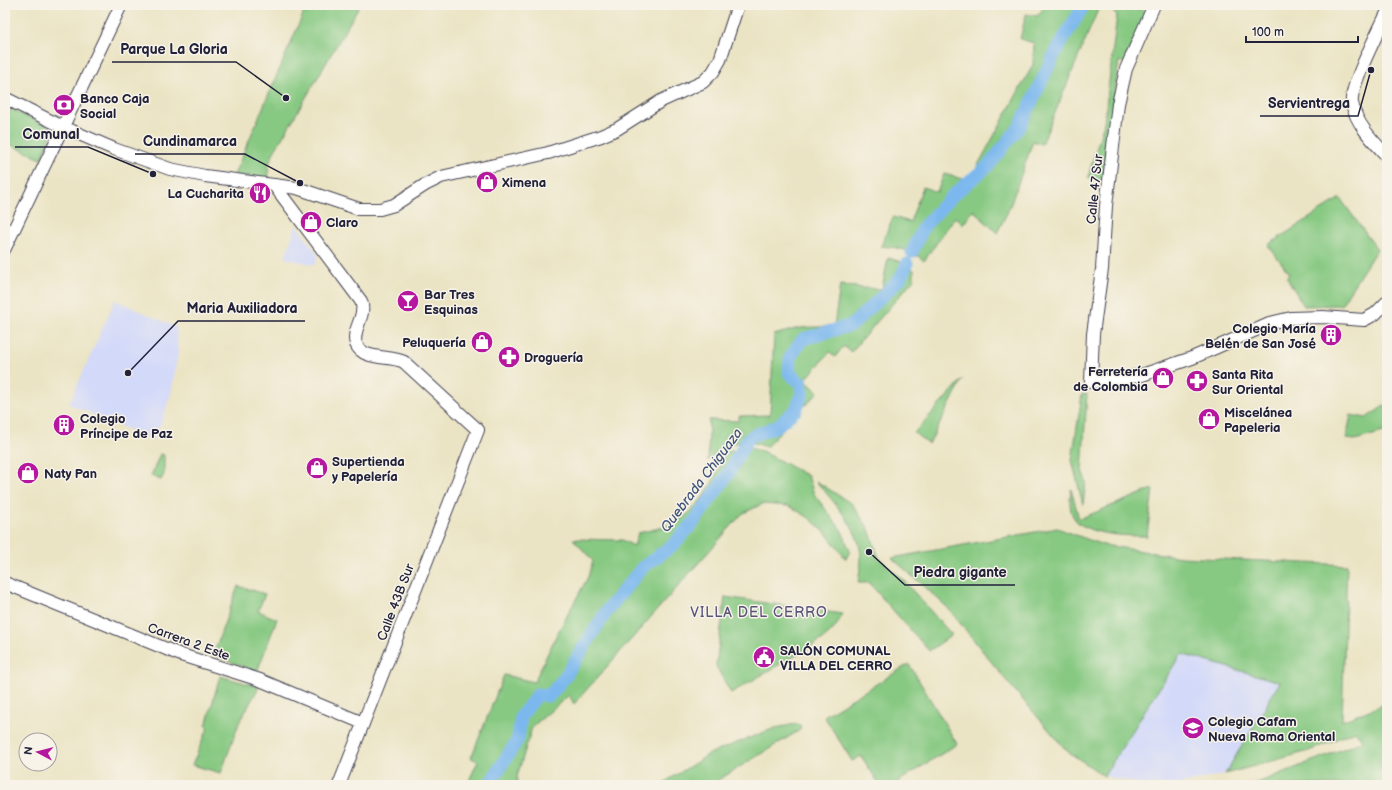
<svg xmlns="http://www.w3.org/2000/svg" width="1392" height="790" font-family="'Balsamiq Sans',sans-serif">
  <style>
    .built { fill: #d3d9f9 }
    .green { fill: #87c982; stroke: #54765e }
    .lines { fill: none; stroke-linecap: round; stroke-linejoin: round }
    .river { stroke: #7cb8ee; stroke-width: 13 }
    .secondary-casing { stroke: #403f50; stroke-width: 14 }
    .secondary { stroke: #fff; stroke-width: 12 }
    .labels { text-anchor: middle; stroke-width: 3; stroke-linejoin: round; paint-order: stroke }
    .poi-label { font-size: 13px; font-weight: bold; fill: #22223b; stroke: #f7f3e8; text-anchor: start }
    .street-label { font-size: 13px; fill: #22223b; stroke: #f7f3e8 }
    .water-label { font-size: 14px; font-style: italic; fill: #42567a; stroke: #f7f3e8 }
    .neighbourhood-label { font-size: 14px; letter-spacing: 1px; fill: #5b547a; stroke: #f7f3e8 }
    .leader { fill: none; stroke: #22223b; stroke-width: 1.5 }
    .callout-dot { fill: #22223b; stroke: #f7f3e8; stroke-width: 1.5 }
    .callout-label { font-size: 14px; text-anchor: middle; font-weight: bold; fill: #22223b; stroke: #f7f3e8; stroke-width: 3; stroke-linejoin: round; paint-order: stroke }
  </style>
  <rect width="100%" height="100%" fill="#f7f3e8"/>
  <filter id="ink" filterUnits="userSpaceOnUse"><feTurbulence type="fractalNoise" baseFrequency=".025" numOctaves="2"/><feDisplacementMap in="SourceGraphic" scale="8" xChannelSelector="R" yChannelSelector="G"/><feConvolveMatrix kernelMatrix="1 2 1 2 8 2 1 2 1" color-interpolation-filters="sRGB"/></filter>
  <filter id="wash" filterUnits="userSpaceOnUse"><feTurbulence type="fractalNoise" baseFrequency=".012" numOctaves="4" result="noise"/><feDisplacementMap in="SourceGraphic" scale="16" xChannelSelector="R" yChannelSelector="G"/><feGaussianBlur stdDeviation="0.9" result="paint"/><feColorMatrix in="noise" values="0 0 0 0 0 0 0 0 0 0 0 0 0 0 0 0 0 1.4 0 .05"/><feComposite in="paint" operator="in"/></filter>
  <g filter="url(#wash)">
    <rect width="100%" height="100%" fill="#ebe4c4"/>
    <g class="built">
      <polygon points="296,225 318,255 315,265 285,258"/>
      <polygon points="115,300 176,327 178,353 171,393 161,424 153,440 69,404"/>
      <polygon points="1181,654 1281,680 1225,774 1181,784 1144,785 1104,776"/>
    </g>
    <g class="green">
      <polygon points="307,5 360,5 274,152 268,166 269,179 234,175"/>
      <path d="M 1046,5 L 1100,5 L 1042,144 L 1033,141 L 1009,209 L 997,233 L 973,210 L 963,225 L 955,217 L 924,261 C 912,249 898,248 881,246 L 893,217 L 910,222 L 923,187 L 937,192 L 944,174 L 967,180 L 973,174 L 1033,65 L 1034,43 L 1020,39 L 1026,14 L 1037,16 Z"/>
      <polygon points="1105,5 1136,5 1135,7 1147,12 1125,63 1119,61 1103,181 1088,177 1104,123 1117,15"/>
      <polygon points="11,109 54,129 41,159 5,142 5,123"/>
      <polygon points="1340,198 1377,249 1341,305 1304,306 1287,278 1289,273 1268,245"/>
      <path d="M 888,258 L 909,264 L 914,271 L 914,279 L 851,352 L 844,346 L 835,357 L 830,352 L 805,380 L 818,392 L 766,447 C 742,437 726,442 708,461 L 709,420 L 738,421 L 739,416 L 770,415 L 774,335 L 799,328 L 834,326 L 840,285 L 862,288 L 882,289 Z"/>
      <polygon points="963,379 929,444 914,433"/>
      <polygon points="1082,394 1087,394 1082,471 1086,481 1083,505 1072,460"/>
      <polygon points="1384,406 1387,406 1387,431 1355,440 1346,439 1351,415 1366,418"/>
      <path d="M 749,448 L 762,451 L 808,476 L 814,494 L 842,531 L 850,551 L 846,559 L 825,532 L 808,517 L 789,506 L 762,504 L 742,514 L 574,704 L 569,695 L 532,727 L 517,777 L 517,785 L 467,785 L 478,761 L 471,758 L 504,675 L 534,682 L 557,634 L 588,577 L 593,561 L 573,539 L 622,540 L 634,546 L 638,533 C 650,530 663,528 674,523 C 701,509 716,478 726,452 Z"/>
      <polygon points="160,454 164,455 164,474 161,480 151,476"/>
      <path d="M 816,481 L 852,504 L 868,527 L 879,558 L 904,581 L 952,635 L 929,651 L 869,583 L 858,583 C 859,575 861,566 861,558 C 861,529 833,502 816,481 Z"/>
      <path d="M 1071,489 L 1079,519 L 1153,489 L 1147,536 C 1127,536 1080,536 1072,514 C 1069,506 1070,497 1071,489 Z"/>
      <polygon points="1057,528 1103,545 1181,557 1347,565 1342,721 1387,703 1387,785 1252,785 1363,741 1355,731 1309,751 1225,774 1280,682 1181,654 1104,776 1067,751 1010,685 947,607 892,558"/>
      <polygon points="238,586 265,594 258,611 277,619 257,672 213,655"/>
      <path d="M 725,597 L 842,614 C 838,625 833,631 823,639 L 731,693 L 716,666 Z"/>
      <polygon points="909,664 957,744 893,785 880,785 861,756 852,761 824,716"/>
      <polygon points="220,676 259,687 239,723 221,773 192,765 208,728 206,726"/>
      <polygon points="796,724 801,726 800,730 710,785 660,785 711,753 775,728"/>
    </g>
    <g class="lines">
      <g class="river">
        <polyline points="912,252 924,226 953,195 989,165 1020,126 1056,51 1084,5"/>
        <polyline points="489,785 518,739 521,716 538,694 549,696 564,678 608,609 642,568 673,545 694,522 727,476 747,440 754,435 777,426 796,410 802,395 801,383 789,373 790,357 803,339 852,325 900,279 907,264"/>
      </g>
    </g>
  </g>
  <g filter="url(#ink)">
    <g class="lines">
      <g class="secondary-casing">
        <g id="secondary">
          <polyline points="1154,5 1126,69 1118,104 1106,206 1102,269 1093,334 1091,382 1120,379 1142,375 1192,358 1274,322 1291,318 1323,317 1364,320 1375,314 1387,302"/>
          <path d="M 1387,13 C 1379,30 1349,88 1352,103 C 1356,124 1373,141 1387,156"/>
          <polyline points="5,98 63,127 114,149 170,169 205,176 297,188 359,209 380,209 394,205 425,185 441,177 548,153 601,136 617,129 661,101 703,82 713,72 720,60 738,5"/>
          <path d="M 274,185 L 361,301 C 367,316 351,330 356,344 C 363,361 391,355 404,362 L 478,430 L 339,785"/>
          <polyline points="5,248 121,5"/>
          <polyline points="5,583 181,655 260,680 363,723"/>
        </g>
      </g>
      <use href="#secondary" class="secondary"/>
    </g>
  </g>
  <defs>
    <g id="bank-disc" transform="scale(1.15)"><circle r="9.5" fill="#b5179e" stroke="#f7f3e8"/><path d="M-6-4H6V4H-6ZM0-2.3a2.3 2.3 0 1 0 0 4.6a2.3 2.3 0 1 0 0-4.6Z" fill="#fff"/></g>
    <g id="shop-disc" transform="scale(1.15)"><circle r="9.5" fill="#b5179e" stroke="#f7f3e8"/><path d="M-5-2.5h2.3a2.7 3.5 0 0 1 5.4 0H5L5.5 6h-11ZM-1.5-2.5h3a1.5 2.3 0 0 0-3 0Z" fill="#fff"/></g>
    <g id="restaurant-disc" transform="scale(1.15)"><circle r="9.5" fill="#b5179e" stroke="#f7f3e8"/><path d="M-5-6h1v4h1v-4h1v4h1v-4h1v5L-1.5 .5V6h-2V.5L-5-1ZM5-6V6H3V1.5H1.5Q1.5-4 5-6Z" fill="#fff"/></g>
    <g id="bar-disc" transform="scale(1.15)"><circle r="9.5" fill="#b5179e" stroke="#f7f3e8"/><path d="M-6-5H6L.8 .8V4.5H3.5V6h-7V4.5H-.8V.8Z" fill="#fff"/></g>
    <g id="building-disc" transform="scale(1.15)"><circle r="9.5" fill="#b5179e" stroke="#f7f3e8"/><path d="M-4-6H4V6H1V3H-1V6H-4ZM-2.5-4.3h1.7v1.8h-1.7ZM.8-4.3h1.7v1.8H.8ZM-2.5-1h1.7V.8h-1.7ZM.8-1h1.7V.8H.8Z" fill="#fff"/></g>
    <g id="pharmacy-disc" transform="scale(1.15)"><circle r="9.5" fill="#b5179e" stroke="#f7f3e8"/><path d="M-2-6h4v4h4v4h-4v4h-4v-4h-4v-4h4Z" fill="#fff"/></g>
    <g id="civic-disc" transform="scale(1.15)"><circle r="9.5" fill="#b5179e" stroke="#f7f3e8"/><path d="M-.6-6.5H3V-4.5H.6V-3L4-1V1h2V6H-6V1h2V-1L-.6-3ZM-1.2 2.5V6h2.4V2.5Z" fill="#fff"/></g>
    <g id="school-disc" transform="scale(1.15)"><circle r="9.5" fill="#b5179e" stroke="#f7f3e8"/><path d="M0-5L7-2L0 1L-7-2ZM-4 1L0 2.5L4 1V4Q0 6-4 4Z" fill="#fff"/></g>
  </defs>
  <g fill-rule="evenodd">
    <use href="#bank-disc" x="64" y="105"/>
    <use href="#shop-disc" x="487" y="182"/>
    <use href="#restaurant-disc" x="260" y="193"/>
    <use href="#shop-disc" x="311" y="222"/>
    <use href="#bar-disc" x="408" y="301"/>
    <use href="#building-disc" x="1331" y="335"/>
    <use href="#shop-disc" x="482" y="342"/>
    <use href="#pharmacy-disc" x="509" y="357"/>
    <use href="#shop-disc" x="1163" y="378"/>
    <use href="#pharmacy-disc" x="1197" y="381"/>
    <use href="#shop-disc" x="1209" y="419"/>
    <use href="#building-disc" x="64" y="425"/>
    <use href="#shop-disc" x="317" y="468"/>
    <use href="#shop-disc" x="28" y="473"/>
    <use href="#civic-disc" x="764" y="657"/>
    <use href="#school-disc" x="1193" y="728"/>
  </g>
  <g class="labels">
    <g class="poi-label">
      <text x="80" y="103">Banco Caja<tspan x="80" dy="15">Social</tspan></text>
      <text x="502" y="187">Ximena</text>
      <text x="244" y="198" text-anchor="end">La Cucharita</text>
      <text x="326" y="227">Claro</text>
      <text x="424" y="299">Bar Tres<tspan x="424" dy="15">Esquinas</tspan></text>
      <text x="1316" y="333" text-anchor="end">Colegio María<tspan x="1316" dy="15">Belén de San José</tspan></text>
      <text x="466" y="347" text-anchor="end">Peluquería</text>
      <text x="524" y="362">Droguería</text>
      <text x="1148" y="376" text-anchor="end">Ferretería<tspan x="1148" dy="15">de Colombia</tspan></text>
      <text x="1212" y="379">Santa Rita<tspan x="1212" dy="15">Sur Oriental</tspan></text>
      <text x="1224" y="417">Miscelánea<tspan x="1224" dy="15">Papeleria</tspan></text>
      <text x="80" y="423">Colegio<tspan x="80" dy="15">Príncipe de Paz</tspan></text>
      <text x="332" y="466">Supertienda<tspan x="332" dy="15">y Papelería</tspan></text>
      <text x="44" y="478">Naty Pan</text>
      <text x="780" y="655">SALÓN COMUNAL<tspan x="780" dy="15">VILLA DEL CERRO</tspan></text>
      <text x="1208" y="726">Colegio Cafam<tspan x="1208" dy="15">Nueva Roma Oriental</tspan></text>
    </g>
    <g class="street-label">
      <text transform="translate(1094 189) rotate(-84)" y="5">Calle 47 Sur</text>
      <text transform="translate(395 602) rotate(-69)" y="5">Calle 43B Sur</text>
      <text transform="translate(189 641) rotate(20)" y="5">Carrera 2 Este</text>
    </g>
    <g class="water-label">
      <text transform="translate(701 480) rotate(-53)" y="5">Quebrada Chiguaza</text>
    </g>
    <g class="neighbourhood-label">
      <text x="759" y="617">VILLA DEL CERRO</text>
    </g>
  </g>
  <path class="leader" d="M286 98L236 62H112M1371 70L1358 116H1260M153 174L88 147H15M300 183L245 154H135M128 373L178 321H305M869 552L905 585H1015"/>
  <g class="callout-dot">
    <circle cx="286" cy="98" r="4"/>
    <circle cx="1371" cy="70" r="4"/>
    <circle cx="153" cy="174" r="4"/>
    <circle cx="300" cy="183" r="4"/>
    <circle cx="128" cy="373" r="4"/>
    <circle cx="869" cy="552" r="4"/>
  </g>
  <g class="callout-label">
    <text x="174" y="54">Parque La Gloria</text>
    <text x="1309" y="108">Servientrega</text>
    <text x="51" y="139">Comunal</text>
    <text x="190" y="146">Cundinamarca</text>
    <text x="242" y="313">Maria Auxiliadora</text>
    <text x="960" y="577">Piedra gigante</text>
  </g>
  <rect width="1392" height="790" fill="none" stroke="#f7f3e8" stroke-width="20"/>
  <g transform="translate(38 752) rotate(277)"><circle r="19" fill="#f7f3e8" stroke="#a29fa3"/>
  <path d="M0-3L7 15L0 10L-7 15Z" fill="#b5179e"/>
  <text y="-6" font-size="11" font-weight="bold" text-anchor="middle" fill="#22223b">N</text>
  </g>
  <path d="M1246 36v6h112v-6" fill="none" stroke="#22223b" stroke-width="2"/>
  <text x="1252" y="36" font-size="12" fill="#22223b" stroke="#f7f3e8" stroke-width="3" paint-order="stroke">100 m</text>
</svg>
